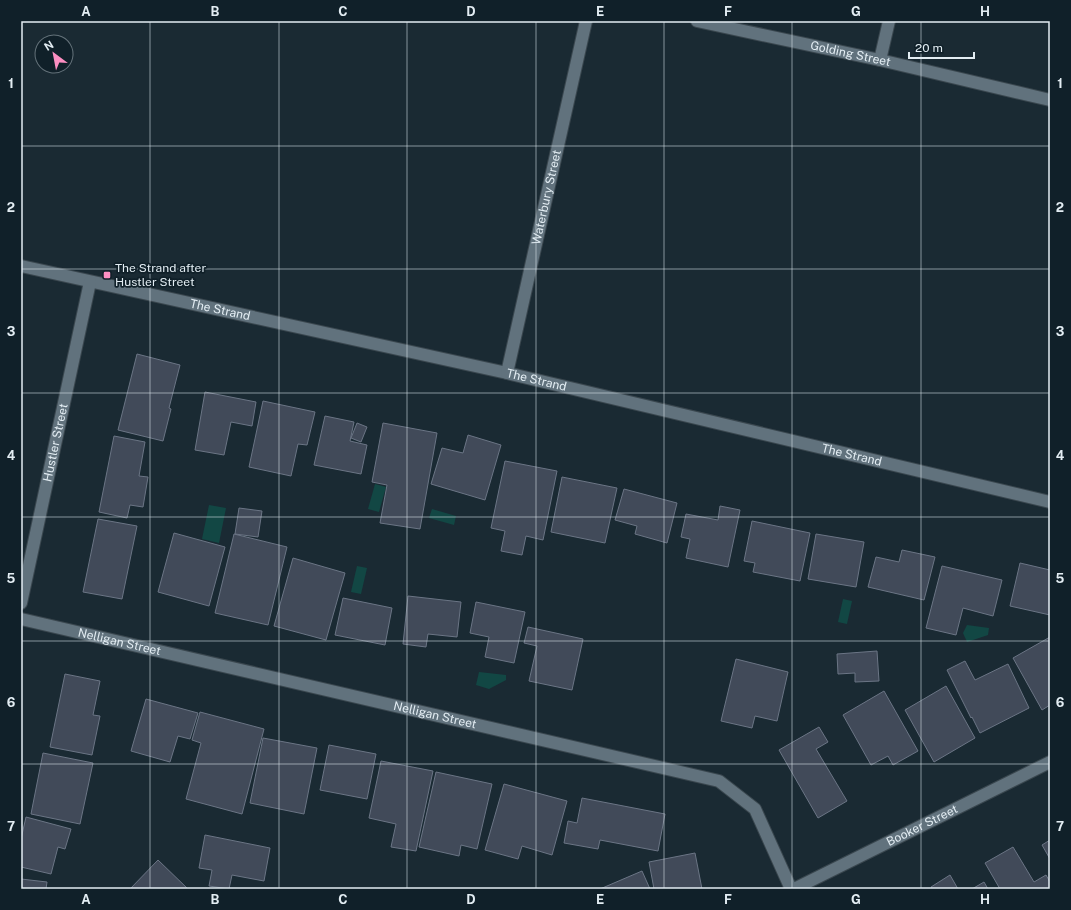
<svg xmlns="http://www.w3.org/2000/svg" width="1071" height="910" font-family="'Public Sans',sans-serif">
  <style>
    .water { fill: #124744 }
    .building { fill: #414a59; stroke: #6b7585 }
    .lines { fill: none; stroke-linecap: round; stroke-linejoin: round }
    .minor-casing { stroke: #3a474f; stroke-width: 14 }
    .minor { stroke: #61727d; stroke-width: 12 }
    .grid { fill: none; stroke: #e3edf3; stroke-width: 1; stroke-opacity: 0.55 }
    .poi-dot { fill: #fc8fc2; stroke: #102029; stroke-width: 1.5 }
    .labels { text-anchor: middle; stroke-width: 3.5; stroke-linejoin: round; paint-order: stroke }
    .street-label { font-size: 12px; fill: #e3edf3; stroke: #102029 }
    .poi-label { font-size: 12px; fill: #e3edf3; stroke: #102029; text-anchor: start }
    .neatline { fill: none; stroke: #e3edf3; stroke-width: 1.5 }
    .grid-label { font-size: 13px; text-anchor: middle; font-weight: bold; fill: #e3edf3 }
  </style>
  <rect width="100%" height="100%" fill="#1a2a33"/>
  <g class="water">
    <polygon points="375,484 386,487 379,512 368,509"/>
    <polygon points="209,505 226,508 219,543 202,539"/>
    <polygon points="432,509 456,516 454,525 429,518"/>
    <polygon points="357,566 367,568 361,594 351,592"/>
    <polygon points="843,599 852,601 847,624 838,622"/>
    <polygon points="967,625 989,628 988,635 967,642 963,633"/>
    <polygon points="479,672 506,675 506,680 489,689 476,685"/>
  </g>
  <g class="building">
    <polygon points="137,354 180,365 169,408 171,409 163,441 118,430"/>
    <polygon points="205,392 256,402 252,426 231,422 224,455 195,450"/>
    <polygon points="263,401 315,412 307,445 298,444 291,476 249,467"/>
    <polygon points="325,416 354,422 350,441 367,445 361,474 314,465"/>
    <polygon points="357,423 367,427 361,442 351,438"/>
    <polygon points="383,423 437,433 420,529 380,523 387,485 372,482"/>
    <polygon points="468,435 501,445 485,500 431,484 442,448 463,453"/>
    <polygon points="114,436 145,442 139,476 148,477 143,507 130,505 127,518 99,512"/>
    <polygon points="505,461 557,471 543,540 526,536 522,555 501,551 505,531 491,528"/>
    <polygon points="562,477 617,488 605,543 551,532"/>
    <polygon points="624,489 677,503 667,543 635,534 637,526 615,520"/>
    <polygon points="720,506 740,510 728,567 686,558 690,539 681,537 686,514 718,520"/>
    <polygon points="239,508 262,511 258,537 235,534"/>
    <polygon points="98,519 137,526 122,599 83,592"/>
    <polygon points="752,521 810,533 800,581 753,572 755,563 744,561"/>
    <polygon points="174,533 225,547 209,606 158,592"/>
    <polygon points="234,534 287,547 268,625 215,613"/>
    <polygon points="816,534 864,542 856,587 808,579"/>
    <polygon points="902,550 935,557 924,600 868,587 876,557 899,562"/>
    <polygon points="293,558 345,573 326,640 274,626"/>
    <polygon points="1020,563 1050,570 1050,615 1010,606"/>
    <polygon points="942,566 1002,580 993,616 963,608 956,635 926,628"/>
    <polygon points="408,596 461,602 457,637 428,634 426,647 403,644"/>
    <polygon points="343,598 392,608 385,645 335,635"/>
    <polygon points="476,602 525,612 514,663 485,657 489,637 470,633"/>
    <polygon points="528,627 583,639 572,690 529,681 537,646 524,643"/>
    <polygon points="1050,637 1050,705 1042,710 1013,658"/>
    <polygon points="877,651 879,681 855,682 855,673 838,674 837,654"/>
    <polygon points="736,659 788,672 777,721 755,716 752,728 721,721"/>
    <polygon points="965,661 975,680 1008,664 1029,708 980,733 972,717 971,718 947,670"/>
    <polygon points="65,674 100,681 93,715 100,716 92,755 50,747"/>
    <polygon points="946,686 975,738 934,762 905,710"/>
    <polygon points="884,691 918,751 893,765 888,756 871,765 843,715"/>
    <polygon points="146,699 198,713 190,739 178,736 170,762 131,751"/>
    <polygon points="200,712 264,729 242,814 186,799 201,743 192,740"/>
    <polygon points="819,727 828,742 816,749 847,801 818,818 779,750"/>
    <polygon points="263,738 317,748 304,814 250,803"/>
    <polygon points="329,745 376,754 367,799 320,790"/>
    <polygon points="43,753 93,763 80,824 31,814"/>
    <polygon points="381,761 433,771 416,851 391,847 396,824 369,818"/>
    <polygon points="436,772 492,784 477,849 461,845 459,856 419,847"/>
    <polygon points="504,784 567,801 552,855 522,846 518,859 485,850"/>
    <polygon points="582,798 665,814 658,851 600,840 598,849 564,843 568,821 577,823"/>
    <polygon points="26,817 71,829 65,849 58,847 51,874 21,867 21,839"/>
    <polygon points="205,835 270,848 264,881 232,875 229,889 209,886 212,870 199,868"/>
    <polygon points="1050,840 1050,859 1042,845"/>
    <polygon points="1013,847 1034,882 1046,875 1050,882 1050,889 1000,889 985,863"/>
    <polygon points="695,853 702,889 654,889 649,862"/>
    <polygon points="158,860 188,889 130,889"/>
    <polygon points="642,871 650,889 600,889"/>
    <polygon points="950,875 958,889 932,889 931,887"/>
    <polygon points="21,879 47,882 46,889 21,889"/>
    <polygon points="984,882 988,889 972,889"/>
  </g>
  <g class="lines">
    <g class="minor-casing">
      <g id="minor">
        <path id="s1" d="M 697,21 L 880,60 L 1050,100"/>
        <polyline points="880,60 889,21"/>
        <path id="s2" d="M 21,266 L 507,373 L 1050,502"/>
        <path id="s3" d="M 507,373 L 586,21"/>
        <path id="s4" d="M 21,603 L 90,282"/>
        <path id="s5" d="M 21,619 L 719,781 L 755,809 L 791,889"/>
        <path id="s6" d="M 794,889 L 1050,762"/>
      </g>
    </g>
    <use href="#minor" class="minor"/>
  </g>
  <path class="grid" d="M 150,21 L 150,889M 279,21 L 279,889M 407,21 L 407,889M 536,21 L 536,889M 664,21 L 664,889M 792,21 L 792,889M 921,21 L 921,889M 21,146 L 1050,146M 21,269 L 1050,269M 21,393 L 1050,393M 21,517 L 1050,517M 21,641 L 1050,641M 21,764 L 1050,764"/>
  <rect class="poi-dot" x="103" y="271" width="8" height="8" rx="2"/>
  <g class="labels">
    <g class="street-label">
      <text dy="4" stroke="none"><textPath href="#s1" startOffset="157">Golding Street</textPath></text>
      <text dy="4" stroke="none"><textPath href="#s3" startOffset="180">Waterbury Street</textPath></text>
      <text dy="4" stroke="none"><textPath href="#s2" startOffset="204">The Strand</textPath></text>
      <text dy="4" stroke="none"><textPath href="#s2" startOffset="528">The Strand</textPath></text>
      <text dy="4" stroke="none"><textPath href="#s4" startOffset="164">Hustler Street</textPath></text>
      <text dy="4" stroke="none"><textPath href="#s2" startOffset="852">The Strand</textPath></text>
      <text dy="4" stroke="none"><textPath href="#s5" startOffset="101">Nelligan Street</textPath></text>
      <text dy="4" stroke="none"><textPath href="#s5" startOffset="425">Nelligan Street</textPath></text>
      <text dy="4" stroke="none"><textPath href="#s6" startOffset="143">Booker Street</textPath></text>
    </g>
    <g class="poi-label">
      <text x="115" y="272">The Strand after<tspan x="115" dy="14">Hustler Street</tspan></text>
    </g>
  </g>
  <rect width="1071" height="910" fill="none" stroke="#102029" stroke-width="44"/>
  <g transform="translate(54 54) rotate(328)"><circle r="19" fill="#102029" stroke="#64727a"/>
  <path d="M0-3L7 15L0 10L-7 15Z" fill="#fc8fc2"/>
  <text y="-6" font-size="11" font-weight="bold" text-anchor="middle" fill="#e3edf3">N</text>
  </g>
  <path d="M909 52v6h65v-6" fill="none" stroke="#e3edf3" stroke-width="2"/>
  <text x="915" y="52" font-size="12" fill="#e3edf3" stroke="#102029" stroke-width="3" paint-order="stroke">20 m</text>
  <rect x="22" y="22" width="1027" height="866" class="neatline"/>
  <g class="grid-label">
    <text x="86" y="16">A</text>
    <text x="215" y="16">B</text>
    <text x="343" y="16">C</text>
    <text x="471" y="16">D</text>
    <text x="600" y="16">E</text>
    <text x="728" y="16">F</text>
    <text x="856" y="16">G</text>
    <text x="985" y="16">H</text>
    <text x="11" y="88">1</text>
    <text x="1060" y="88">1</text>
    <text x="11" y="212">2</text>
    <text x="1060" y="212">2</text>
    <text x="11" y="336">3</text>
    <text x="1060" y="336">3</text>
    <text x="11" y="460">4</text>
    <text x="1060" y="460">4</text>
    <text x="11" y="583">5</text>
    <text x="1060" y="583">5</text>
    <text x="11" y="707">6</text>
    <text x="1060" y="707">6</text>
    <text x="11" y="831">7</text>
    <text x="1060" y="831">7</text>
    <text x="86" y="904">A</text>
    <text x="215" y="904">B</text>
    <text x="343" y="904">C</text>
    <text x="471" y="904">D</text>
    <text x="600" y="904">E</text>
    <text x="728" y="904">F</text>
    <text x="856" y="904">G</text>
    <text x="985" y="904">H</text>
  </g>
</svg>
